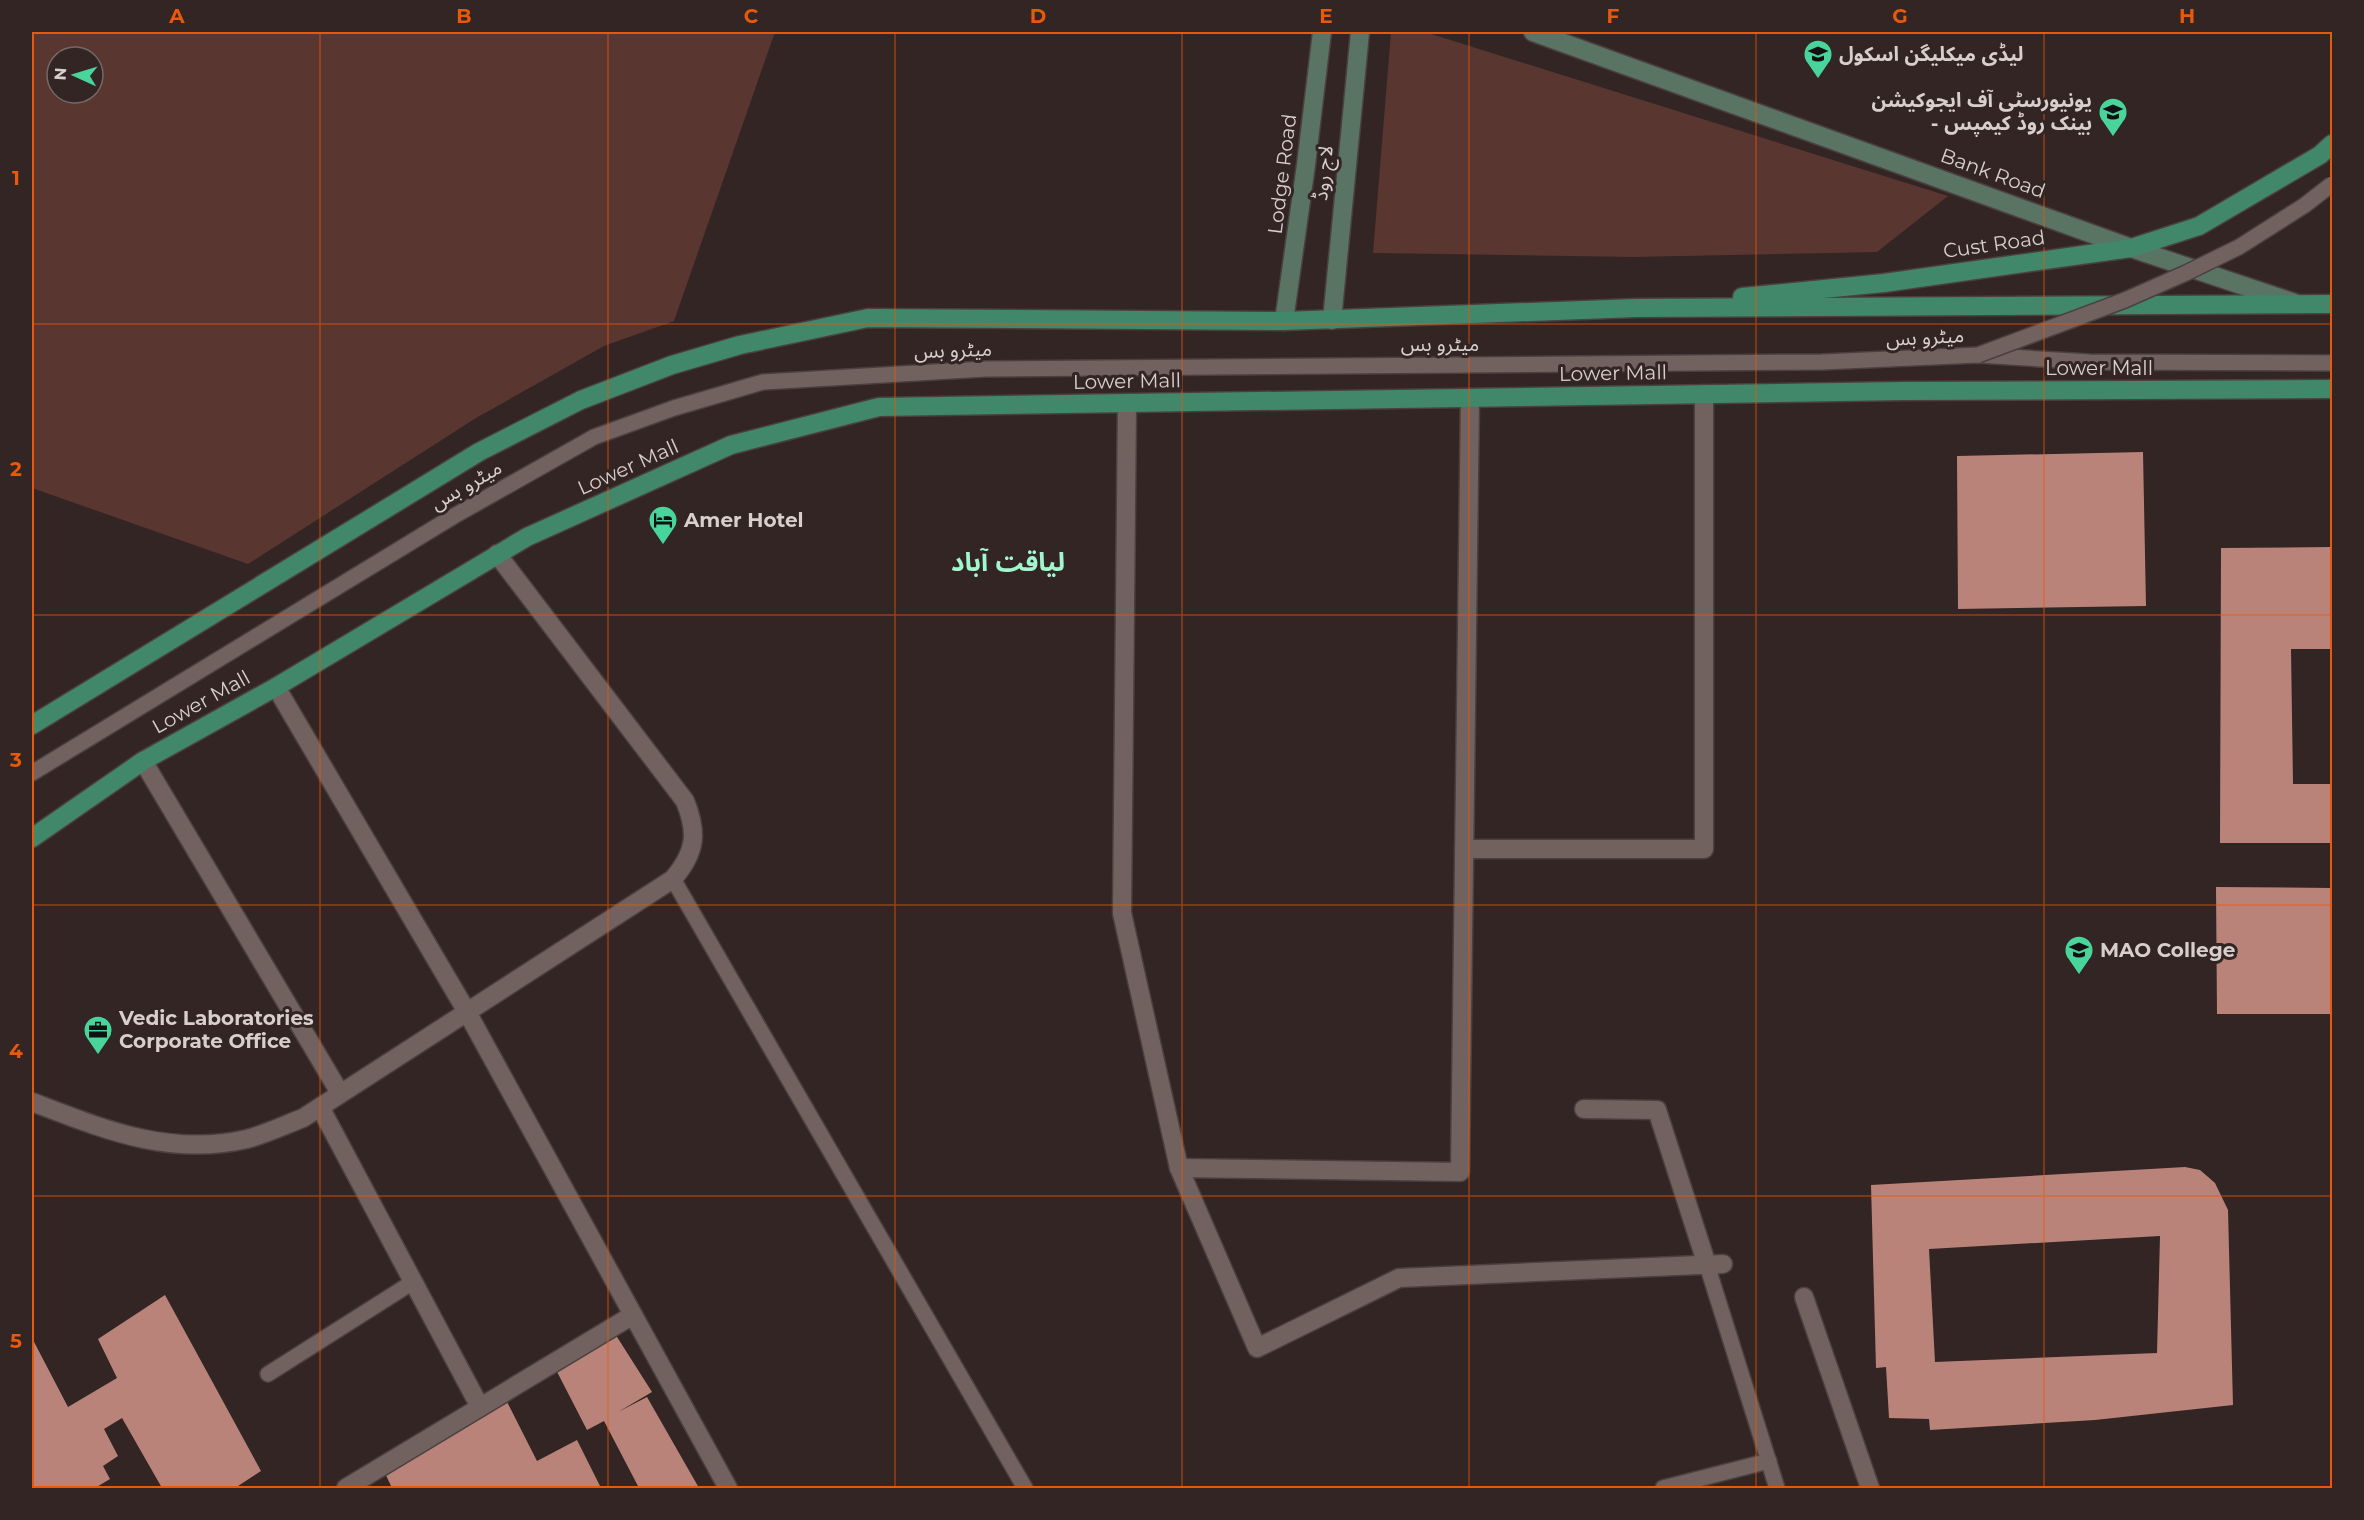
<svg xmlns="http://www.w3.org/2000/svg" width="2364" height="1520" font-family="Montserrat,'Noto Sans Arabic',sans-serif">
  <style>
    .green { fill: #593630; fill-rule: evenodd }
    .building { fill: #b9837a; fill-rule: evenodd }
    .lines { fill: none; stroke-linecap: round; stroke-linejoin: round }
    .lane-casing { stroke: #4b403e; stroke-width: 18 }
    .street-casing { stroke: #4b403e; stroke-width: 21 }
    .secondary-casing { stroke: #4b403e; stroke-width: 21 }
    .primary-casing { stroke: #4b403e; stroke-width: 21 }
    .lane { stroke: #72625f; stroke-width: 15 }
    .street { stroke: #72625f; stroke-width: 18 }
    .secondary { stroke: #5a7464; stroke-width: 18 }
    .primary { stroke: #41876a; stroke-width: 18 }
    .lane-bridge-casing { stroke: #4b403e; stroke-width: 18; stroke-linecap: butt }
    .lane-bridge { stroke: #72625f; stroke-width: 15 }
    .grid { fill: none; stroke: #e8590c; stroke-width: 1.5; stroke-opacity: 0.55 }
    .labels { text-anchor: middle; stroke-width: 6; stroke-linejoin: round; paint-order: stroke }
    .poi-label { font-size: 20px; font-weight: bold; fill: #d8cfcd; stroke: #322523; text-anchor: start }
    .street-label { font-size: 20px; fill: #d8cfcd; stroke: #322523 }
    .district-label { font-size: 26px; font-weight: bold; fill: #a1f6ce; stroke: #322523 }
    .neatline { fill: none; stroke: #e8590c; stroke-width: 2 }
    .grid-label { font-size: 20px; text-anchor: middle; font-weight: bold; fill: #e8590c }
  </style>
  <rect width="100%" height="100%" fill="#322523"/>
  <g class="green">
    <path d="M 32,32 L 775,32 L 674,321 L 604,346 L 476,418 L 248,564 L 32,488 ZM 57,57 L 93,57 L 93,93 L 57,93 Z"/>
    <polygon points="1391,32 1425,32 1948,196 1877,252 1633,257 1373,253"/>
  </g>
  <g class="building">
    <polygon points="2143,452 2146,606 1958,609 1957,456"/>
    <polygon points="2332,547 2332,649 2291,649 2293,784 2332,784 2332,843 2220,843 2221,548"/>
    <polygon points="2216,887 2332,888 2332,1014 2217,1014"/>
    <path d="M 2185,1167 L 2200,1170 L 2215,1183 L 2228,1210 L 2233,1405 L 2095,1420 L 1930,1430 L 1929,1419 L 1889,1418 L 1886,1367 L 1876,1368 L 1871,1185 ZM 2160,1236 L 2157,1353 L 1935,1362 L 1929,1249 Z"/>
    <polygon points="165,1295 261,1471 235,1488 162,1488 122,1418 104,1429 118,1456 103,1466 110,1479 95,1488 32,1488 32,1338 68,1407 117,1378 98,1339"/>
    <polygon points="612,1329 652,1392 618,1412 647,1397 699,1488 639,1488 604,1421 587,1430 553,1364"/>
    <polygon points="503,1394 537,1461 577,1440 601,1488 392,1488 384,1471"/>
  </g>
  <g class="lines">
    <g class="lane-casing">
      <g id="lane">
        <polyline points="32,773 454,516 594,437 674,408 763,382 985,369 1822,362 1978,355 2089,362 2332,363"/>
        <polyline points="673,879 1025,1488"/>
        <polyline points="1707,1265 1777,1488"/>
        <polyline points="268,1374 413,1282"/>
        <polyline points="1663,1488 1769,1461"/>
      </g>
    </g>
    <g class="street-casing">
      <g id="street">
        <polyline points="1127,403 1122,913 1179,1168 1257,1348 1399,1278 1723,1264"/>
        <polyline points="276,687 467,1012 728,1488"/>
        <polyline points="143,761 340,1093"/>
        <polyline points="1464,849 1704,849 1704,394"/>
        <path d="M 32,1102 C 103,1129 169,1157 247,1139 C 266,1134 285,1125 303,1118 L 673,879 C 696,852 698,833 685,801 L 497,554"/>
        <polyline points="320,1107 480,1407"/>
        <polyline points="1584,1109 1657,1110 1707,1265"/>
        <polyline points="1179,1168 1460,1172 1470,398"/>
        <polyline points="1804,1297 1870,1488"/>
        <polyline points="346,1488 633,1315"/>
      </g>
    </g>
    <g class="secondary-casing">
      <g id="secondary">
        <polyline points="1533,32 2131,248 2295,303"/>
        <polyline points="1332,320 1360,32"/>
        <polyline points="1284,321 1306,165 1322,32"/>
      </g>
    </g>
    <g class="primary-casing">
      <g id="primary">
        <polyline points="1742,297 1884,283 2131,248 2199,226 2320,155 2332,144"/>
        <polyline points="32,725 479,452 581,400 672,365 740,345 868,318 1284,321 1636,308 2332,304"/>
        <polyline points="32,838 143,761 276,687 527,537 731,445 879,407 1903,391 2332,389"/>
      </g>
    </g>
    <use href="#lane" class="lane"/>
    <use href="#street" class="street"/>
    <use href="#secondary" class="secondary"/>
    <use href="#primary" class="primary"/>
    <g class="lane-bridge-casing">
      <polyline id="lane-bridge" points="1978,355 2125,300 2186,273 2239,247 2305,205 2332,184"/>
    </g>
    <use href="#lane-bridge" class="lane-bridge"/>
  </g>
  <path class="grid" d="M 320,32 L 320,1488M 608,32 L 608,1488M 895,32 L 895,1488M 1182,32 L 1182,1488M 1469,32 L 1469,1488M 1756,32 L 1756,1488M 2044,32 L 2044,1488M 32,324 L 2332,324M 32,615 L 2332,615M 32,905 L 2332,905M 32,1196 L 2332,1196"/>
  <defs>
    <g id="school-pin" transform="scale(1.5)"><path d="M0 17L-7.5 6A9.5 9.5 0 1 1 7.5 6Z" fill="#49d49c" stroke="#322523"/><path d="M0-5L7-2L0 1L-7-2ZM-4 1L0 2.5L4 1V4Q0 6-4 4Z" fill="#111"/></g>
    <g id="university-pin" transform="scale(1.5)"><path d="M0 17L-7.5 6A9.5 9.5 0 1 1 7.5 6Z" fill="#49d49c" stroke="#322523"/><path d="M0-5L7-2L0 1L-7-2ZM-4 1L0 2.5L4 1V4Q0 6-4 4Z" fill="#111"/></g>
    <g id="hotel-pin" transform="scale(1.5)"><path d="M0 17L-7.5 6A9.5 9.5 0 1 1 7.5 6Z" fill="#49d49c" stroke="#322523"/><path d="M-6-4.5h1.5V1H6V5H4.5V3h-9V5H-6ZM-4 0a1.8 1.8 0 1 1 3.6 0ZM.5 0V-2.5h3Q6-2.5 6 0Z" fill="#111"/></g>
    <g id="office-pin" transform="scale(1.5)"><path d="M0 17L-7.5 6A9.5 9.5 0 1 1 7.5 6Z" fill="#49d49c" stroke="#322523"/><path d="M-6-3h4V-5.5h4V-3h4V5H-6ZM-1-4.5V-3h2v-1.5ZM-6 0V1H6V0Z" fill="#111"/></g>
  </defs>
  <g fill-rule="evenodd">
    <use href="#school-pin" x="1818" y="54"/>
    <use href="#university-pin" x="2113" y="112"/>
    <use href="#hotel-pin" x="663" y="520"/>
    <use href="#university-pin" x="2079" y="950"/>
    <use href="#office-pin" x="98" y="1030"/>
  </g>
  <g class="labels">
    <g class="poi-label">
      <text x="1839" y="61">لیڈی میکلیگن اسکول</text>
      <text x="2092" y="107" text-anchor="end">یونیورسٹی آف ایجوکیشن<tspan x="2092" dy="23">- بینک روڈ کیمپس</tspan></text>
      <text x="684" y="527">Amer Hotel</text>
      <text x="2100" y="957">MAO College</text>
      <text x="119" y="1025">Vedic Laboratories<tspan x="119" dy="23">Corporate Office</tspan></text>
    </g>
    <g class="street-label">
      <text transform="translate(1323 173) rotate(-84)" y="7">لاج روڈ</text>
      <text transform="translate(1993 173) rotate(20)" y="7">Bank Road</text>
      <text transform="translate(1282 174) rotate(-83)" y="7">Lodge Road</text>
      <text transform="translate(1994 244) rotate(-8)" y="7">Cust Road</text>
      <text transform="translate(1925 337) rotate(-3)" y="7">میٹرو بس</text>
      <text x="1440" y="351">میٹرو بس</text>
      <text transform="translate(953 350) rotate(-2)" y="7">میٹرو بس</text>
      <text x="2099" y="375">Lower Mall</text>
      <text transform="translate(1613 373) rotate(-1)" y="7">Lower Mall</text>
      <text transform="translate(1127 381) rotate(-1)" y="7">Lower Mall</text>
      <text transform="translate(628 467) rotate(-24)" y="7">Lower Mall</text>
      <text transform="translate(466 485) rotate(-30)" y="7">میٹرو بس</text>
      <text transform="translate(201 702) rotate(-29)" y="7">Lower Mall</text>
    </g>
    <g class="district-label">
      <text x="1008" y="571">لیاقت آباد</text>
    </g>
  </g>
  <rect width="2364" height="1520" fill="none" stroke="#322523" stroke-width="66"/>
  <g transform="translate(75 75) rotate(274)"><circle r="28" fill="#322523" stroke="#746967" stroke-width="1.5"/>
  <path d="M0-4.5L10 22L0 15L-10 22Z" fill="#49d49c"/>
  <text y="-9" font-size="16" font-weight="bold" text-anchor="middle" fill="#d8cfcd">N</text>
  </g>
  <rect x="33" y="33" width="2298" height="1454" class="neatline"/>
  <g class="grid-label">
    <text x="177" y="23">A</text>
    <text x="464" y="23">B</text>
    <text x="751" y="23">C</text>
    <text x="1038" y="23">D</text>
    <text x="1326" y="23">E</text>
    <text x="1613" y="23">F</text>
    <text x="1900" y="23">G</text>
    <text x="2187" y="23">H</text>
    <text x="16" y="185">1</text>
    <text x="16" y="476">2</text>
    <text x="16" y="767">3</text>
    <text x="16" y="1058">4</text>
    <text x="16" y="1348">5</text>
  </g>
</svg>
